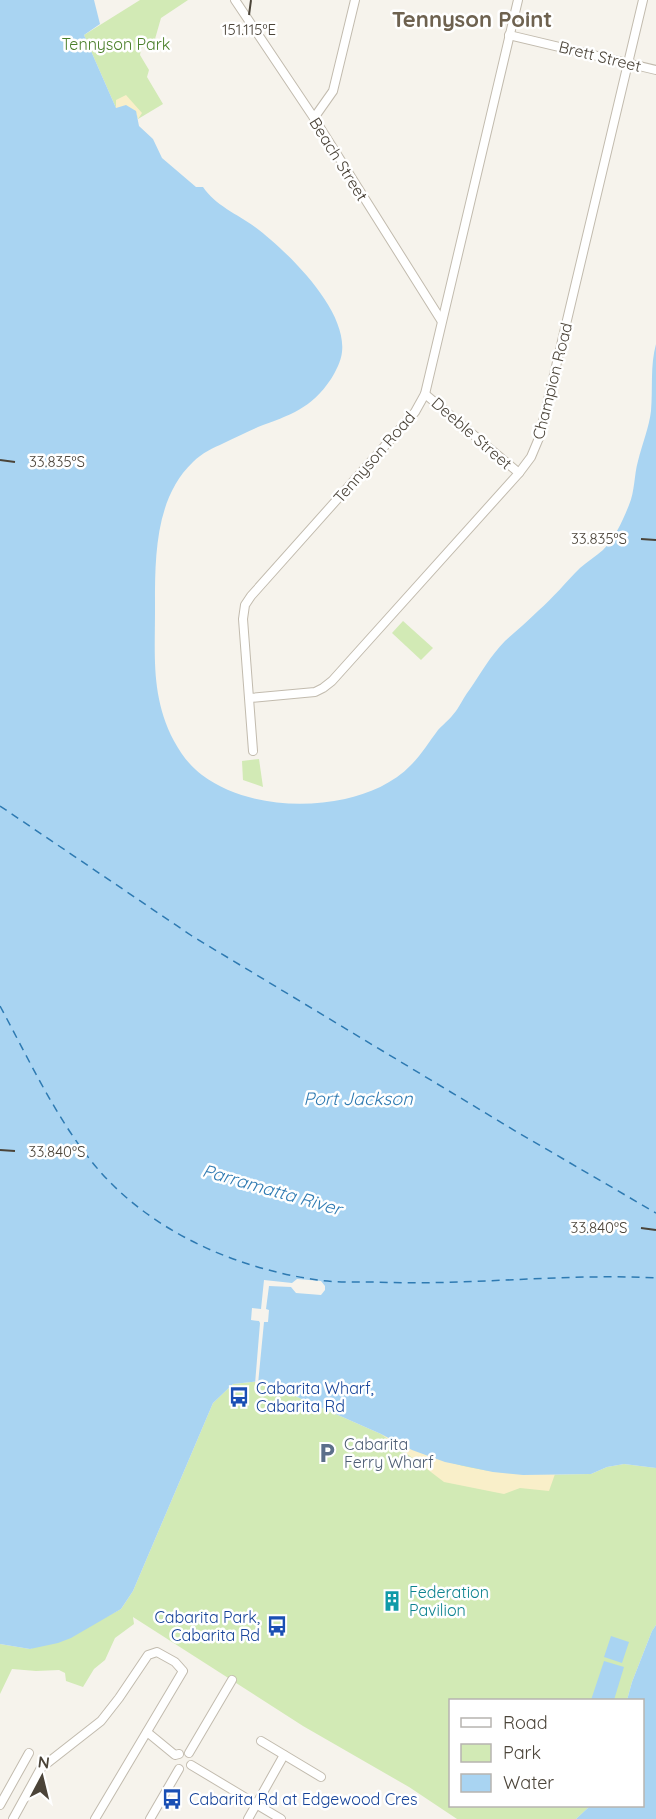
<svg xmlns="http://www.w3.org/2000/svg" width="656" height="1819" font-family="Quicksand,sans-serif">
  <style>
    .green { fill: #d2eab5 }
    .sand { fill: #f9efc9 }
    .water { fill: #a9d4f2 }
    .pier { fill: #f6f3ec }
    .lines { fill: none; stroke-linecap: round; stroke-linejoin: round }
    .ferry { stroke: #2e7ab2; stroke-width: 1.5; stroke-dasharray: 8 6; stroke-linecap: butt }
    .street-casing { stroke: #c2bbae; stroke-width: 10 }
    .street { stroke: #fff; stroke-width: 8 }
    .ticks { fill: none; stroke: #4b4439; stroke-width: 2 }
    .labels { text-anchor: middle; stroke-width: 5; stroke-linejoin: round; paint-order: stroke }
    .park-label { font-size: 16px; fill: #4a7f2a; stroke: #fff }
    .street-label { font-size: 16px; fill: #4b4439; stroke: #fff }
    .transit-label { font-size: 16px; fill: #164399; stroke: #fff; text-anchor: start }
    .service-label { font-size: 16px; fill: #4e5e75; stroke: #fff; text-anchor: start }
    .culture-label { font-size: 16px; fill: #0d838f; stroke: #fff; text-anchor: start }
    .water-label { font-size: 18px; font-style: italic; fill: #2e7ab2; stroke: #fff }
    .district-label { font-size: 22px; font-weight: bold; fill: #6e6250; stroke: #fff }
    .ticks-label { font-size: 15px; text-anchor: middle; fill: #4b4439; stroke: #fff; stroke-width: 5; stroke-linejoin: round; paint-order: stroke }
  </style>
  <rect width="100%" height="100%" fill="#f6f3ec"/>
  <g class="green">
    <polygon points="140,0 188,0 161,18 155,39 141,49 140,55 149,70 147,77 163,104 138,119 136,111 116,108 84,35"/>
    <polygon points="403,621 433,648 421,660 392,633"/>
    <polygon points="259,759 263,787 243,780 242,761"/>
    <polygon points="261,1381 381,1434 412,1450 523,1475 591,1474 607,1467 624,1464 656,1468 656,1625 652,1631 632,1682 627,1700 450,1700 450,1806 590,1806 576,1819 457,1819 409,1787 303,1726 133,1617 134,1624 115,1638 105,1660 94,1669 83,1687 66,1681 65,1673 59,1670 36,1671 12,1669 0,1694 0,1644 30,1649 106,1617 121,1609 133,1591 213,1403 233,1384"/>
  </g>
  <g class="sand">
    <polygon points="126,95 142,113 138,119 136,111 116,108 116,100"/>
    <path d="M 381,1434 C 441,1465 488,1476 555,1474 L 549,1491 L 520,1488 L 504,1494 L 444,1482 Z"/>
  </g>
  <g class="water">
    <path d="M 0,0 L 94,0 L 100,24 L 84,35 L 116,108 L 126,105 L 136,111 L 139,126 L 153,139 L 162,158 L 196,187 L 203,187 C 215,205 237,214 255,227 C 287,251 347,309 342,352 C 341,361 336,371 331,379 C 311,409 290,415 258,427 C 247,432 236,437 224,443 C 213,448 202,453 193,462 C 154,499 155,560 155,610 C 155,657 151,697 174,741 C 181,754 190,766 202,775 C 241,804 298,809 345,799 C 368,794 394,783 411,765 C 421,755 429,742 438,730 C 445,723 453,716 458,708 C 462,702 465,695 470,689 C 481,673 491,655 505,641 C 516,631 528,621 538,611 C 553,598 566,582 580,568 C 587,562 596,556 603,550 C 615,538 623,520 629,505 C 635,491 634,475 638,461 C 642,444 649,428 651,411 C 653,388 650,366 656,344 L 656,1468 L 624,1464 L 607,1467 L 591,1474 L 523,1475 L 493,1472 L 445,1462 L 412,1450 L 381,1434 L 261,1381 L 233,1384 L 213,1403 L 133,1591 L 121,1609 L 71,1638 L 58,1643 L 30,1649 L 0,1644 Z"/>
    <polygon points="656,1625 656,1819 576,1819 590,1806 642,1806 642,1700 627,1700 632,1682 652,1631"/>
    <polygon points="611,1636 629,1642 622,1663 604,1657"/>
    <polygon points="604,1661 624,1667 614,1700 591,1700"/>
  </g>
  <polygon class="pier" points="297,1279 321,1281 325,1286 325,1290 321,1295 296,1293 291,1287 269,1286 266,1309 269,1310 268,1322 264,1322 258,1384 255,1384 260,1323 259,1321 251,1320 252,1308 261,1309 264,1280 292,1283"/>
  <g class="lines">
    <g class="ferry">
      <polyline points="0,806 192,936 517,1132 656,1213"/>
      <path d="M 0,1006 C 27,1056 56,1118 92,1162 C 145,1228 229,1266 311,1279 C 332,1283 354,1282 375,1282 C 469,1286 562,1273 656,1278"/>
    </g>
    <g class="street-casing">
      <g id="street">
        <polyline points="235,0 314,118 441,320"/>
        <polyline points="509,35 656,70"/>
        <polyline points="314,118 333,91 355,0"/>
        <polyline points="425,394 519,473"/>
        <polyline points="250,698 315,692 323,688 332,681 519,473 531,457 539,438 643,0"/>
        <polyline points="253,751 243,619 245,605 251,596 415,412 425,394 518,0"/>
        <polyline points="147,1732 175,1755 179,1754"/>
        <polyline points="261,1741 321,1777"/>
        <polyline points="189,1753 232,1680"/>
        <polyline points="191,1765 281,1819"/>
        <polyline points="0,1805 29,1753"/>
        <polyline points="13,1819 41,1768 101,1721 119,1698 148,1655 157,1652 175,1662 183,1671 95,1819"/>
        <polyline points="150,1819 179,1769"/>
        <polyline points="248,1819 284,1755"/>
      </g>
    </g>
    <use href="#street" class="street"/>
  </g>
  <path class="ticks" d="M 249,15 L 251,0M 0,460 L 15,462M 641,539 L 656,540M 0,1150 L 15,1151M 641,1228 L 656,1230"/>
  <defs>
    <g id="bus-bare" transform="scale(1.62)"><path d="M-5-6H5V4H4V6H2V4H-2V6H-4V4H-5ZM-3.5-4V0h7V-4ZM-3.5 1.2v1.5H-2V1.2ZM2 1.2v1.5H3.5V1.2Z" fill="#1a4fb4" stroke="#fff" stroke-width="2.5" paint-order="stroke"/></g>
    <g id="parking-bare" transform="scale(1.62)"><path d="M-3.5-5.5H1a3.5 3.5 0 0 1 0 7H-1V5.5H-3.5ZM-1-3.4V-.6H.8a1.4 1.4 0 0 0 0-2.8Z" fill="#5c6f8a" stroke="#fff" stroke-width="2.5" paint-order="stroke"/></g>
    <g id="building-bare" transform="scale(1.62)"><path d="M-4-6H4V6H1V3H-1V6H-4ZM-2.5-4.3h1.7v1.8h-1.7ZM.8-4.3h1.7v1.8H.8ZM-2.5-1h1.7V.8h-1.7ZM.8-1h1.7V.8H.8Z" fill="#0f9aa8" stroke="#fff" stroke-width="2.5" paint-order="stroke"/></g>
  </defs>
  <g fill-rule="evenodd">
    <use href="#bus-bare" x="239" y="1397"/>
    <use href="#parking-bare" x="327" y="1453"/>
    <use href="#building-bare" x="392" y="1601"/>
    <use href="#bus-bare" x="277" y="1626"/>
    <use href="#bus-bare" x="172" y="1799"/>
  </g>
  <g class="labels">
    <g class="park-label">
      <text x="116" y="50">Tennyson Park</text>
    </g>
    <g class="street-label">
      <text transform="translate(600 56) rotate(14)" y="6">Brett Street</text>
      <text transform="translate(339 159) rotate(58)" y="6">Beach Street</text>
      <text transform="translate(552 381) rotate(-76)" y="6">Champion Road</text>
      <text transform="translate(472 433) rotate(41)" y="6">Deeble Street</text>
      <text transform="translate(374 457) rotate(-49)" y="6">Tennyson Road</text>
    </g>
    <g class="transit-label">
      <text x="256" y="1394">Cabarita Wharf,<tspan x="256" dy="18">Cabarita Rd</tspan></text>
      <text x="260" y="1623" text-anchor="end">Cabarita Park,<tspan x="260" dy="18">Cabarita Rd</tspan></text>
      <text x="189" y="1805">Cabarita Rd at Edgewood Cres</text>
    </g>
    <g class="service-label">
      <text x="344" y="1450">Cabarita<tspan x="344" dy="18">Ferry Wharf</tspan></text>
    </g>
    <g class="culture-label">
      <text x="409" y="1598">Federation<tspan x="409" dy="18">Pavilion</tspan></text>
    </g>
    <g class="water-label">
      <text x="358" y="1105">Port Jackson</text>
      <text transform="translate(272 1190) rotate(16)" y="6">Parramatta River</text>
    </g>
    <g class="district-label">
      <text x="472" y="27">Tennyson Point</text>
    </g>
  </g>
  <g class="ticks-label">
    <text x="249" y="35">151.115°E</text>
    <text x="57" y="467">33.835°S</text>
    <text x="599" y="544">33.835°S</text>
    <text x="57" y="1157">33.840°S</text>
    <text x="599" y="1233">33.840°S</text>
  </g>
  <rect x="449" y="1699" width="195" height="108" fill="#ffffff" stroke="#b7b4b0" stroke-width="1.5"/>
  <rect x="461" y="1718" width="30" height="9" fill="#ffffff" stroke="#b7b4b0" stroke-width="1.5"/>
  <text x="503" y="1729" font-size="18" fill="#4b4439">Road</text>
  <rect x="461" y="1744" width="30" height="18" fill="#d2eab5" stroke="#b7b4b0" stroke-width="1.5"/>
  <text x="503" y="1759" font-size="18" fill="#4b4439">Park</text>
  <rect x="461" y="1774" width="30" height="18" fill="#a9d4f2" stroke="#b7b4b0" stroke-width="1.5"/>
  <text x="503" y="1789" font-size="18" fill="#4b4439">Water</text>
  <g transform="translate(42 1777) rotate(7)" stroke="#ffffff" stroke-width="4.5" paint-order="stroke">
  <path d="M0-4.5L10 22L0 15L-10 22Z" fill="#4b4439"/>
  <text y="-9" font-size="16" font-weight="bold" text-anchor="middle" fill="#4b4439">N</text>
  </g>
</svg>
